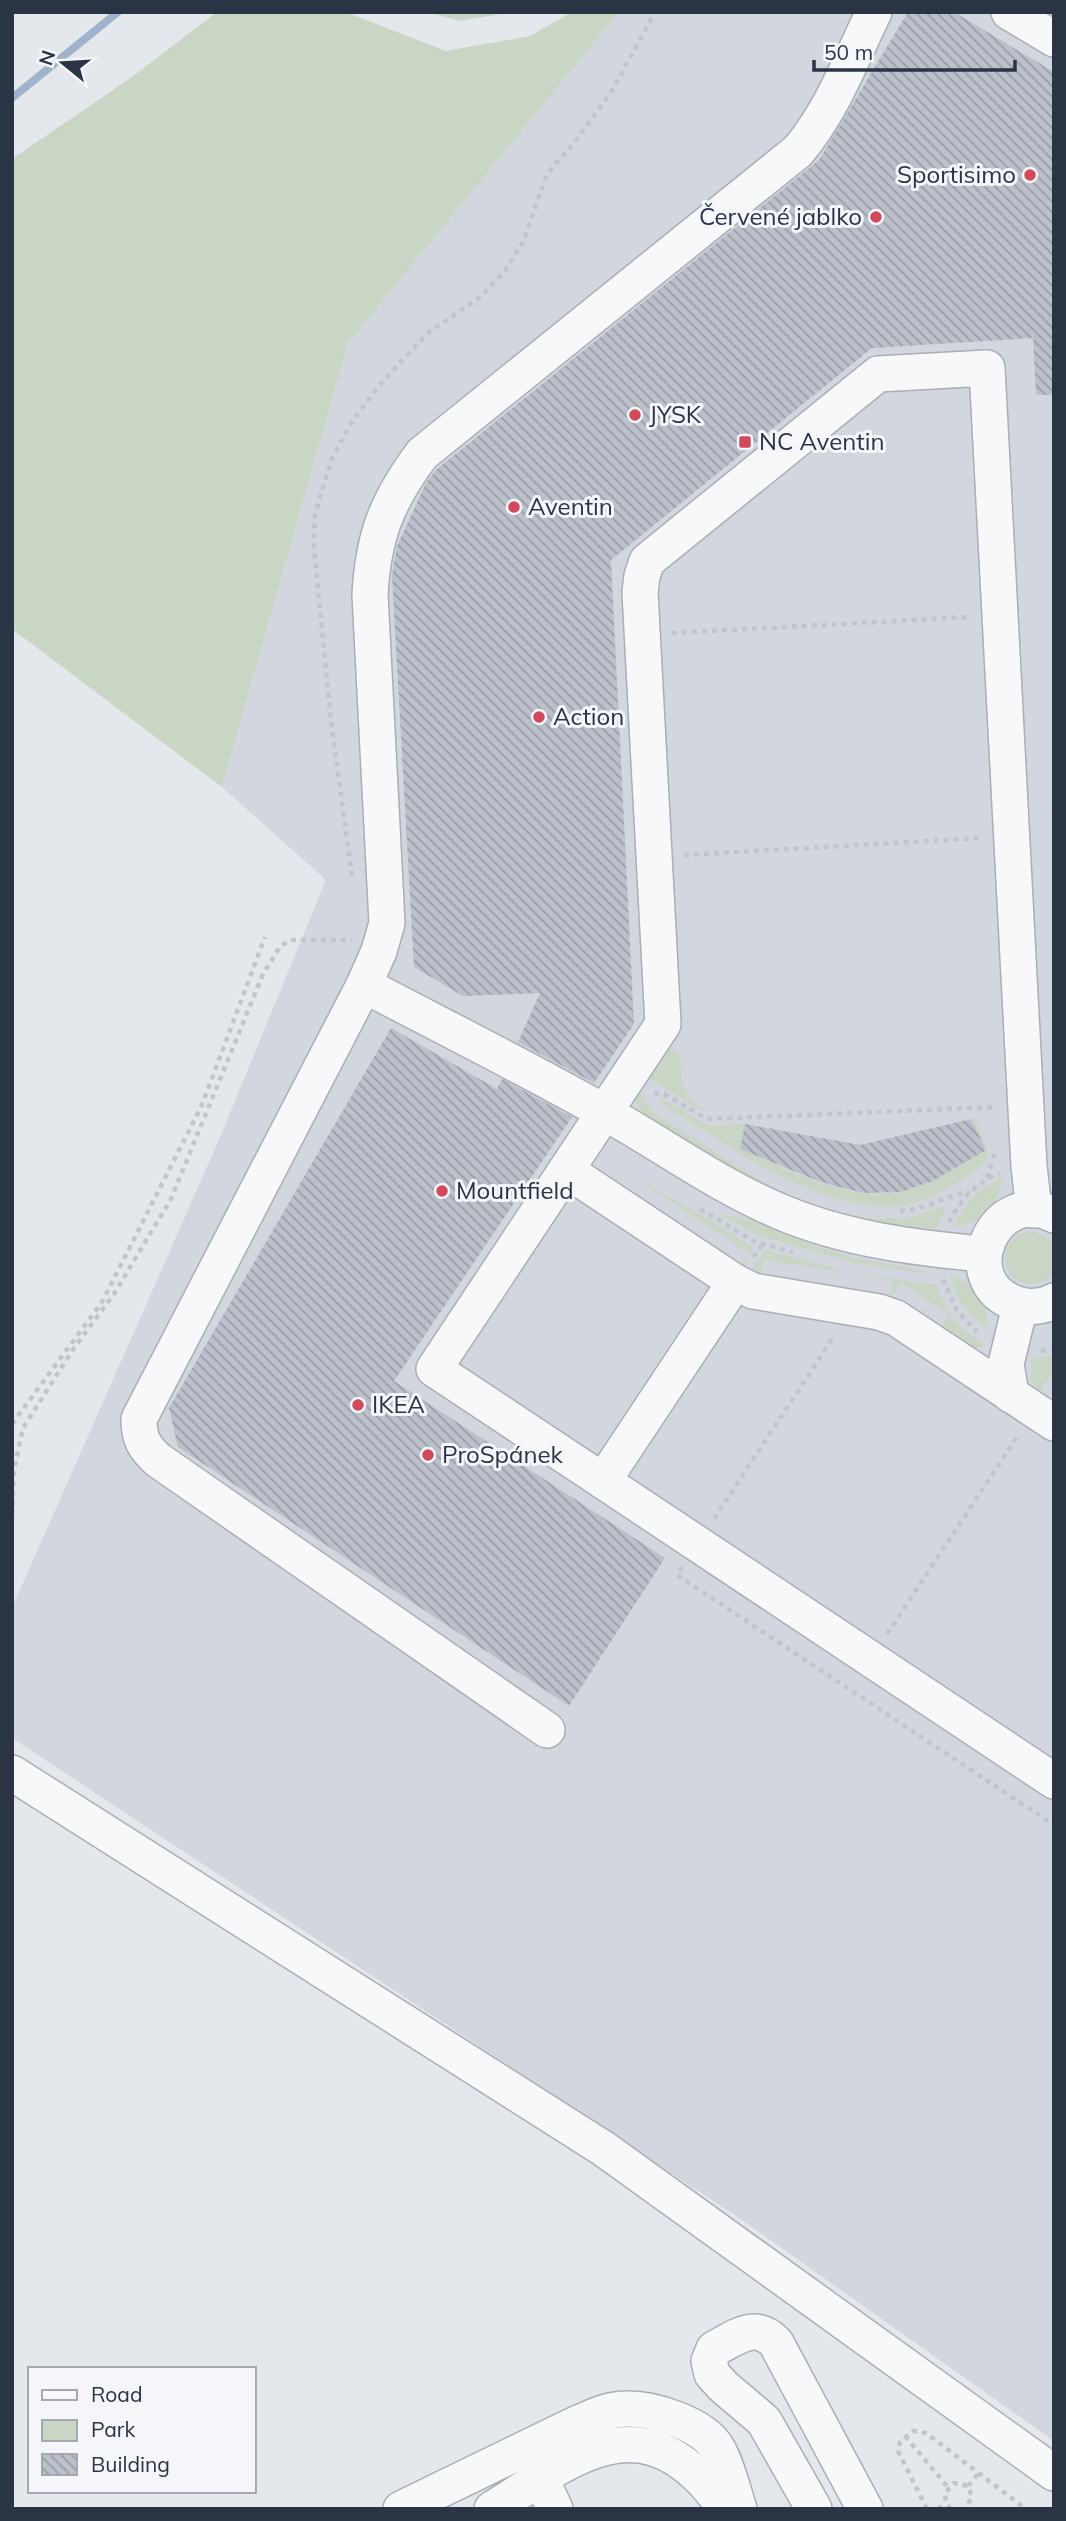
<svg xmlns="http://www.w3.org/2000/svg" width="1066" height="2521" font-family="Mulish,sans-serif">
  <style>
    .built { fill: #d2d6de }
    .green { fill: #c9d6c5 }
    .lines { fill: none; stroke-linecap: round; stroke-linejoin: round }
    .stream { stroke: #9fb4cc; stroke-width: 8 }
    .building { fill: url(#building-back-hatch) }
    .minor-casing { stroke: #a9aeb7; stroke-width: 38 }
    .path { stroke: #c2c5cb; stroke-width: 4.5; stroke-dasharray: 5 5; stroke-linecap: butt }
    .minor { stroke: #f7f8fa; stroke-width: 35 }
    .poi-dot { fill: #d1495b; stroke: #f4f6f9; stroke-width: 2.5 }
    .labels { text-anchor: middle; stroke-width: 6; stroke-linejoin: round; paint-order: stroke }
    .poi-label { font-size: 24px; fill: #2b3445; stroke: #f4f6f9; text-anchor: start }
  </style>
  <defs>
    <pattern id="building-back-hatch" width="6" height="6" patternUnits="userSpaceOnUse" patternTransform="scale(1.75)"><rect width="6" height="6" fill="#bbc0ca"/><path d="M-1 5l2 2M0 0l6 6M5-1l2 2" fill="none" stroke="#989da6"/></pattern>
  </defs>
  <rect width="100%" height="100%" fill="#e4e7ec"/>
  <polygon class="built" points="619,12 1054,12 1054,2441 745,2222 12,1738 12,1608 218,1142 326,880 222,787 348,343"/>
  <g class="green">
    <polygon points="217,12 345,12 446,51 530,36 572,12 619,12 348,343 222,787 12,629 12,159 132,77"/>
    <polygon points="427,12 512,12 460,21"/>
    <path d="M 667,1048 C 687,1049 678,1073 683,1085 C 688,1099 697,1107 711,1112 L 700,1110 L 646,1076 Z"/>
    <path d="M 636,1090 L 641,1091 L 652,1112 L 767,1185 L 823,1209 L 872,1219 L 908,1218 L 947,1205 L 936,1229 C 911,1227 885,1226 861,1221 C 782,1203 716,1160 647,1120 C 638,1110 635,1104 636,1090 Z"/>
    <path d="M 662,1098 L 708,1126 L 745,1124 L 740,1149 C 791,1171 853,1206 910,1189 C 937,1182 961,1164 986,1150 L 971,1119 L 976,1121 C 991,1156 995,1160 960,1181 C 944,1190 925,1202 907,1205 C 830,1221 721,1141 659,1102 Z"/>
    <polygon points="621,1168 751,1245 753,1251 740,1270 739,1269 749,1253"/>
    <path d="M 1003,1178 C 998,1206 982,1222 953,1228 C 963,1204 979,1187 1003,1178 Z"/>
    <polygon points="718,1214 755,1220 818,1247 856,1258 932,1272 931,1274 854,1263 757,1235"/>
    <circle cx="1031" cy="1258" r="26"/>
    <polygon points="765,1250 835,1268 840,1272 764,1260 760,1277 748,1275"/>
    <path d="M 850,1273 L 936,1285 C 939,1290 940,1295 943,1301 C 951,1321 967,1333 985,1344 C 973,1356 952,1337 939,1331 L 949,1315 L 901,1283 L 890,1299 L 893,1281 Z"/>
    <path d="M 951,1276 C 976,1283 988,1302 988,1328 C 967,1315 956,1300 951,1276 Z"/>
    <polygon points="1054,1356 1054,1371 1039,1393 1031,1381 1031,1359"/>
  </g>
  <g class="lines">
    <polyline class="stream" points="12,98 118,12"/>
  </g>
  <g class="building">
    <polygon points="908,12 954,12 1054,72 1054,395 1036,395 1033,338 872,348 611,560 634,1024 594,1083 518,1042 540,993 463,996 414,967 392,576 397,546 426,483 436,470 819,160"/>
    <polygon points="391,1028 497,1089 502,1079 572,1117 394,1381 665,1558 569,1706 178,1447 169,1408"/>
    <polygon points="971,1119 986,1150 933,1181 900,1192 865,1193 838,1187 813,1179 740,1149 745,1124 860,1145"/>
  </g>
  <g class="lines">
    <g class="minor-casing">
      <g id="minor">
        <polyline points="1009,12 1054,39"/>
        <path d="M 364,985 C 444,1027 526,1068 604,1112 C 663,1145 719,1186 781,1212 C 845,1239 915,1248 983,1254"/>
        <polyline points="566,1170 735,1282 603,1481 434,1369 663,1024 640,592 642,576 647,561 878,374 987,368 1029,1166 1034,1210"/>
        <path d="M 1054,1215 C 995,1184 951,1282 1017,1304 C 1028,1308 1043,1307 1054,1301"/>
        <polyline points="735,1282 753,1291 879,1312 896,1318 1054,1423"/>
        <polyline points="1011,1395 1006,1364 1020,1306"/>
        <polyline points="603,1481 1054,1781"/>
        <path d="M 547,1730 L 158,1460 C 144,1447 139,1439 139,1419 L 364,985 L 379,951 L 387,923 L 370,595 C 373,536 387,501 422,454 L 798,151 C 832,111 851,59 874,12"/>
        <polyline points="12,1773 604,2149 1054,2473"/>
        <polyline points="541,2479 555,2509"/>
        <path d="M 401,2509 L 574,2425 C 591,2418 607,2409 626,2409 C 652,2408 703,2424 717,2448 C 727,2464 733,2491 739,2509"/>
        <path d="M 492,2509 C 558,2469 626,2406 698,2476 C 708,2485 717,2498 726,2509"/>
        <path d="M 814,2509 L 764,2421 L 724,2387 L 712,2374 L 709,2361 L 714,2349 C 737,2337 755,2321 776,2343 L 865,2509"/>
      </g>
    </g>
    <g class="path">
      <polyline points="672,633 971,617"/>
      <polyline points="684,855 982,838"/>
      <polyline points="352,876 331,721 314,548 315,514 332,458 353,420 382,382 429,332 479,298 505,271 523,242 547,174 574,143 613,89 655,12"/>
      <polyline points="654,1093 664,1094 707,1119 997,1107"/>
      <polyline points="987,1178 996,1149"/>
      <polyline points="700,1209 755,1242 793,1252"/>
      <path d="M 900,1211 C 923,1210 946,1196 969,1192"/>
      <path d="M 949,1222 C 960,1200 976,1183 999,1173"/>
      <polyline points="753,1257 763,1244"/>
      <polyline points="943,1279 957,1311 977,1332"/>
      <polyline points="1041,1351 1054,1350"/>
      <polyline points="12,1424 102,1302 202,1105 265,937"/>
      <polyline points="12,1516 14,1469 23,1428 74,1348 114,1294 171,1199 263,974 280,947 290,940 352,940"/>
      <polyline points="714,1519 834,1336"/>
      <polyline points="682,1567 677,1575 1054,1825"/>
      <polyline points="887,1634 1019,1434"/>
      <polyline points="905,2436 948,2487"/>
      <polyline points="968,2486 979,2473"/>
      <polyline points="927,2509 898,2451 900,2442 913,2431 926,2433 1026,2509"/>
      <polyline points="938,2509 946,2503"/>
      <polyline points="951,2509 946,2503 945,2493 954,2483 968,2486 972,2497 965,2509"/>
    </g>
    <use href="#minor" class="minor"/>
  </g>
  <g class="poi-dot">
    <circle cx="1030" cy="175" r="7"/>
    <circle cx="876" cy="217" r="7"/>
    <circle cx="635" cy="415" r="7"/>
    <rect x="738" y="435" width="14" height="14" rx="3.5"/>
    <circle cx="514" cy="507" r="7"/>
    <circle cx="539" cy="717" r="7"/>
    <circle cx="442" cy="1191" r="7"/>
    <circle cx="358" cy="1405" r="7"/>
    <circle cx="428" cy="1455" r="7"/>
  </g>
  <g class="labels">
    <g class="poi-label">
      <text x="1016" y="183" text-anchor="end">Sportisimo</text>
      <text x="862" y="225" text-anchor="end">Červené jablko</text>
      <text x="649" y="423">JYSK</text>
      <text x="759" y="450">NC Aventin</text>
      <text x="528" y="515">Aventin</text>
      <text x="553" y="725">Action</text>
      <text x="456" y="1199">Mountfield</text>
      <text x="372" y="1413">IKEA</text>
      <text x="442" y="1463">ProSpánek</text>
    </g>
  </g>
  <rect width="1066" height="2521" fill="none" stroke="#2b3445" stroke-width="28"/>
  <rect x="28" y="2367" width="228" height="126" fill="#f4f6f9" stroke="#a4a8b1" stroke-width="2"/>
  <rect x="42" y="2390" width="35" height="10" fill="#f7f8fa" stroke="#a4a8b1" stroke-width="2"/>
  <text x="91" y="2402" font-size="21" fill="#2b3445">Road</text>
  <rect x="42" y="2420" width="35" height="21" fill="#c9d6c5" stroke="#a4a8b1" stroke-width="2"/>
  <text x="91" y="2437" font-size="21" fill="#2b3445">Park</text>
  <rect x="42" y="2454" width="35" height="21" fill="url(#building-back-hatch)" stroke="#a4a8b1" stroke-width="2"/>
  <text x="91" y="2472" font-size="21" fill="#2b3445">Building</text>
  <g transform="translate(63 63) rotate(288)" stroke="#f4f6f9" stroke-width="5" paint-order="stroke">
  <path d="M0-5L12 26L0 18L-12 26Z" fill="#2b3445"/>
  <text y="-10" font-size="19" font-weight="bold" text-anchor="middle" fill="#2b3445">N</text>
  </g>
  <path d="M814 60v10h201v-10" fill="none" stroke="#2b3445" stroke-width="3.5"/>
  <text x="824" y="60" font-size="21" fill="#2b3445" stroke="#f4f6f9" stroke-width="5" paint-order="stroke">50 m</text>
</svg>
